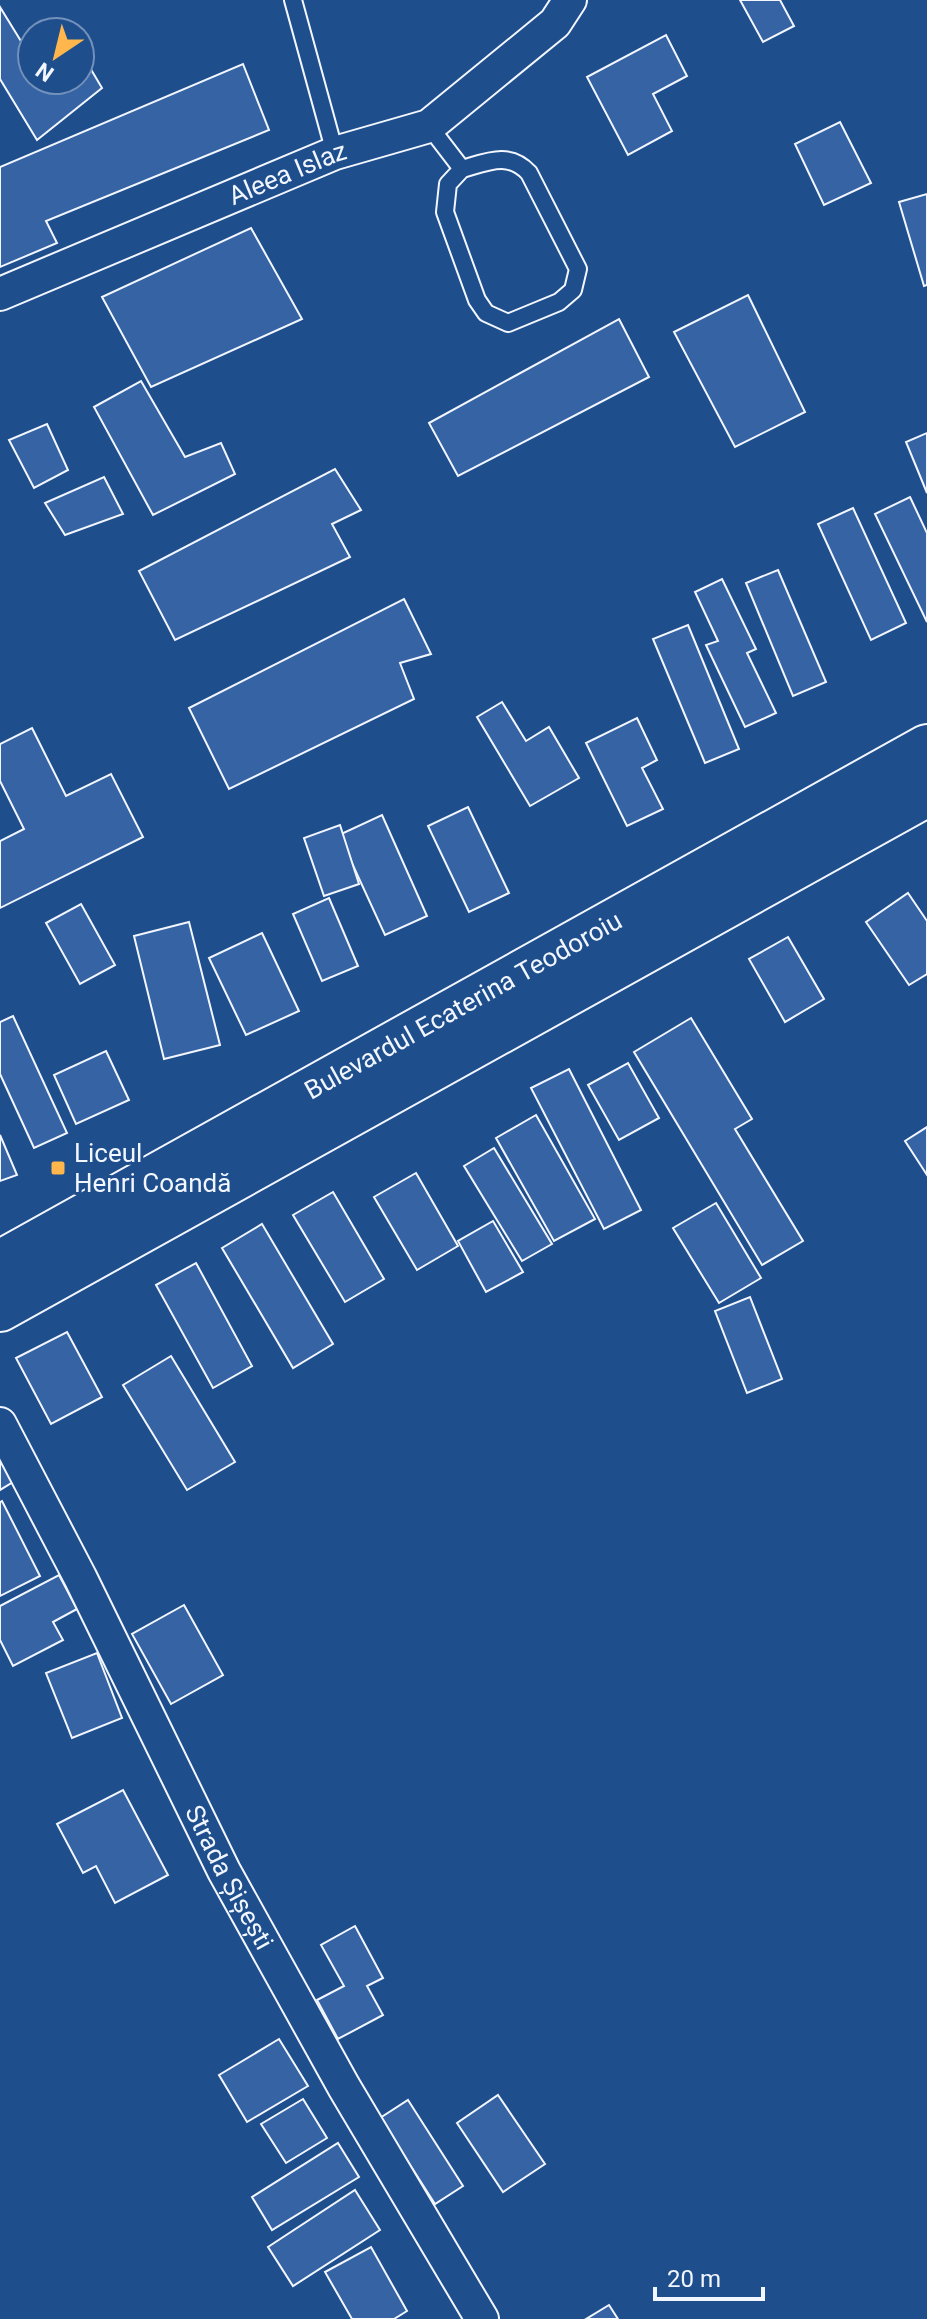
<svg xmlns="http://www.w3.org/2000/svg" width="927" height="2319" font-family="Roboto,sans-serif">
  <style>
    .building { fill: #3563a3; stroke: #f2f6ff; stroke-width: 2 }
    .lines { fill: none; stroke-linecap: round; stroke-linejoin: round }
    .lane-casing { stroke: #f2f6ff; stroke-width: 20 }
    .street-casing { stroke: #f2f6ff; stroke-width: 36 }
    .primary-casing { stroke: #f2f6ff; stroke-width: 48 }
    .lane { stroke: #1f4e8c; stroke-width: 16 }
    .street { stroke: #1f4e8c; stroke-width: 32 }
    .primary { stroke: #1f4e8c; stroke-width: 44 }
    .poi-dot { fill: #ffb74d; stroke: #1f4e8c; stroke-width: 3 }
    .labels { text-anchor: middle; stroke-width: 6; stroke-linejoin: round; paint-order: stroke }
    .street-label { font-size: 26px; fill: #f2f6ff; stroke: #1f4e8c }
    .poi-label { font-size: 26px; fill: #f2f6ff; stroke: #1f4e8c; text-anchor: start }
  </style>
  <rect width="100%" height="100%" fill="#1f4e8c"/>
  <g class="building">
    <polygon points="740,0 780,0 794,26 763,42"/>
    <polygon points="0,7 32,59 32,80 80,80 80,51 102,88 37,140 0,79"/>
    <polygon points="666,35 687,76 653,94 672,131 628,155 587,77"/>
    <polygon points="243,64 269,130 46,221 57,243 0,267 0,167"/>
    <polygon points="840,122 871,183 824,205 795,144"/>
    <polygon points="927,194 927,285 924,286 899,202"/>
    <polygon points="251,228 302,319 151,387 102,297"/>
    <polygon points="748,295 805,412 735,447 674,332"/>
    <polygon points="619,319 649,377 458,476 429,423"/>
    <polygon points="141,381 185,457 221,443 235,474 153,515 94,407"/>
    <polygon points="47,424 68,470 34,488 9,440"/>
    <polygon points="927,433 927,493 906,442"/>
    <polygon points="335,469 361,510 332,524 350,557 175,640 139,571"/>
    <polygon points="104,477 123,514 65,535 45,503"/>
    <polygon points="910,497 927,533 927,622 875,514"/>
    <polygon points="853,508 906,623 871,640 818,524"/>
    <polygon points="778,570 826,682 793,696 746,583"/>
    <polygon points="722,579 756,649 747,653 776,713 745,727 706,645 718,641 695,592"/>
    <polygon points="404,599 431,654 400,663 414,699 229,789 189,708"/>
    <polygon points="688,625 739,749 705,763 653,639"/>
    <polygon points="502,702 526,741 549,727 579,778 530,806 477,717"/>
    <polygon points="637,718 657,760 642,768 663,809 627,826 586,743"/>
    <polygon points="32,728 66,796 111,774 143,837 0,908 0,841 24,829 0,781 0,744"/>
    <polygon points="468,807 509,893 469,912 428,826"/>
    <polygon points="382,815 427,916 385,935 339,835"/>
    <polygon points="340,825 359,884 324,896 304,838"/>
    <polygon points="908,893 927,921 927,974 909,985 866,922"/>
    <polygon points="329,898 358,966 322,981 293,914"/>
    <polygon points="81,904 115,965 80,984 46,923"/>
    <polygon points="189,922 220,1045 164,1059 134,936"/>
    <polygon points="262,933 299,1011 246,1035 209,958"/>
    <polygon points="788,937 824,999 785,1022 749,959"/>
    <polygon points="13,1016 67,1133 34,1148 0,1074 0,1022"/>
    <polygon points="691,1018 752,1119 735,1129 803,1241 762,1265 634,1052"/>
    <polygon points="106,1051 129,1100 76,1124 54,1075"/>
    <polygon points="628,1063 659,1118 619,1140 588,1085"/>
    <polygon points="569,1069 641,1210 604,1229 531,1088"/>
    <polygon points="536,1115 595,1219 554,1241 496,1138"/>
    <polygon points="927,1127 927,1175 905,1141"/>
    <polygon points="0,1135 17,1175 0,1181"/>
    <polygon points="494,1148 552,1244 522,1261 464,1166"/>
    <polygon points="416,1173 458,1246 417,1270 374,1197"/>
    <polygon points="333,1192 384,1279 345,1302 293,1215"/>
    <polygon points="716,1203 761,1278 719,1303 673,1228"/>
    <polygon points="493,1221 523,1272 486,1292 458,1241"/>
    <polygon points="262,1224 333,1344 293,1368 222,1248"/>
    <polygon points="196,1263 252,1366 213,1388 156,1285"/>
    <polygon points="750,1297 782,1379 747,1393 715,1311"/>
    <polygon points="67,1332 102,1397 51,1424 16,1358"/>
    <polygon points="171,1356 235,1462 187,1490 123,1385"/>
    <polygon points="0,1450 18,1479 0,1490"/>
    <polygon points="2,1501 40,1576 0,1596 0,1502"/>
    <polygon points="59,1575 77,1609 53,1622 63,1640 13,1666 0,1640 0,1606"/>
    <polygon points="184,1605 223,1675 171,1704 132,1634"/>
    <polygon points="97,1653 122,1718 72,1738 46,1673"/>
    <polygon points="123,1790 168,1875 115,1903 96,1866 83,1873 57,1824"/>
    <polygon points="355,1926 383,1978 367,1986 383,2015 338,2039 317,2000 344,1986 321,1945"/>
    <polygon points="279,2039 308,2086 247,2122 219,2075"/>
    <polygon points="498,2095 545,2164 503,2192 457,2123"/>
    <polygon points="303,2099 327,2138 286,2163 261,2124"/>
    <polygon points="408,2100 463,2186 435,2204 380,2118"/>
    <polygon points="338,2143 359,2177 272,2230 252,2197"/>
    <polygon points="355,2190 380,2230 293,2286 268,2247"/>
    <polygon points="371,2247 407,2311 394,2319 352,2319 325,2272"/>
    <polygon points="609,2305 618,2319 586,2319"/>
  </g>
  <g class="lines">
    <g class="lane-casing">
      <g id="lane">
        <polyline points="293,0 335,153"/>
        <path d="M 429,126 L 462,169 L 448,184 L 445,212 L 477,300 L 486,313 L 508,323 L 559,302 L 573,290 L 578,269 L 529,173 C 509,151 487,162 462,169"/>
      </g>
    </g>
    <g class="street-casing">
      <g id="street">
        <path id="s1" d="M 0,294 L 335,153 L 429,126 L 555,23 L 570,0"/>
        <path id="s2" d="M 0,1424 L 80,1577 L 224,1871 L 344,2087 L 482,2319"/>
      </g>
    </g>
    <g class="primary-casing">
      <g id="primary">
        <path id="s3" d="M 0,1263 L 927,747"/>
        <polyline points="0,1309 927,794"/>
      </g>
    </g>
    <use href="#lane" class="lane"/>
    <use href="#street" class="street"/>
    <use href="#primary" class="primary"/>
  </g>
  <rect class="poi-dot" x="50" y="1160" width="16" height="16" rx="4"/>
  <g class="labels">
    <g class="street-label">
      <text dy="9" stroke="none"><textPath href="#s1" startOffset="312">Aleea Islaz</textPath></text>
      <text dy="9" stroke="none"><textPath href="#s3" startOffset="530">Bulevardul Ecaterina Teodoroiu</textPath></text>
      <text dy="9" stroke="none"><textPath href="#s2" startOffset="508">Strada Șișești</textPath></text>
    </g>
    <g class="poi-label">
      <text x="74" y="1162">Liceul<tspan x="74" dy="30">Henri Coandă</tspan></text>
    </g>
  </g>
  <g transform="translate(56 56) rotate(215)"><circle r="38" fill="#1f4e8c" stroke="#7391ba" stroke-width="2"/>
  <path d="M0-6L14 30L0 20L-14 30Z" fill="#ffb74d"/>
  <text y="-12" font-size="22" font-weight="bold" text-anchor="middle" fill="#f2f6ff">N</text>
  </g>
  <path d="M655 2287v12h108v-12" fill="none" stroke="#f2f6ff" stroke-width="4"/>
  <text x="667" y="2287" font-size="24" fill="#f2f6ff" stroke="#1f4e8c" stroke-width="6" paint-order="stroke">20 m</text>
</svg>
